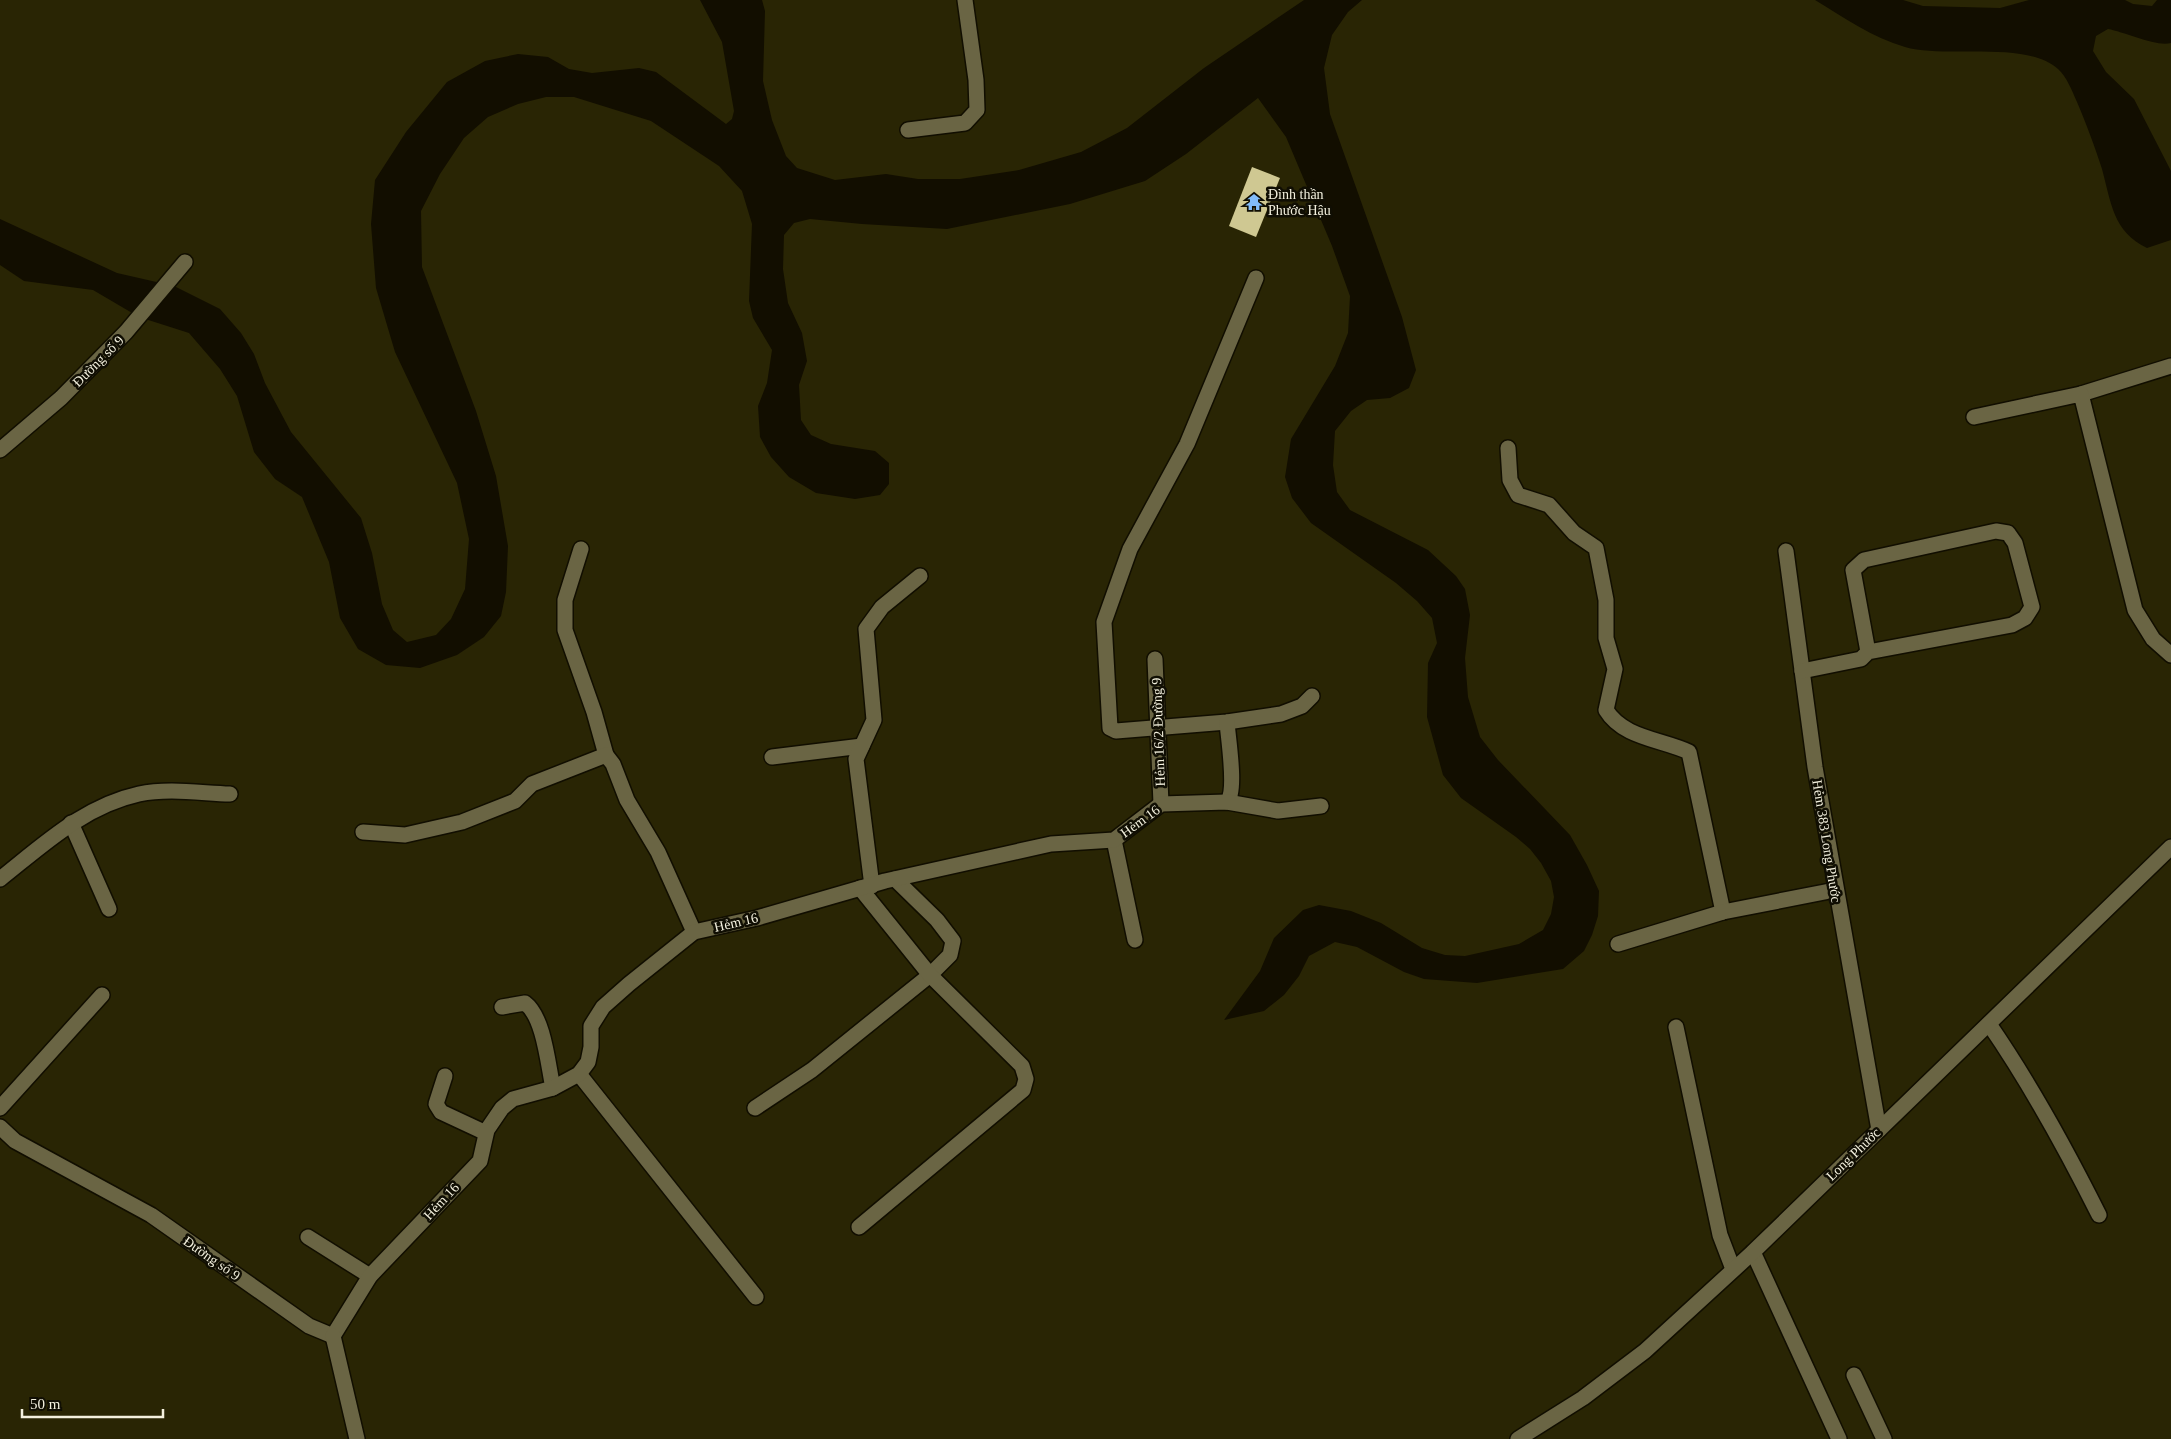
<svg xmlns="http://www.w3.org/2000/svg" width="2171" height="1439" font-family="'Times New Roman',serif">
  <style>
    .water { fill: #120e00 }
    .building { fill: #cfc892 }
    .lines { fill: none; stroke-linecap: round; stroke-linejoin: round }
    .minor-casing { stroke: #110e00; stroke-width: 18 }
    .minor { stroke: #6a6544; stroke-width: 15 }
    .labels { text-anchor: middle; stroke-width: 5; stroke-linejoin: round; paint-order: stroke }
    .poi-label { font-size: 14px; fill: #f3f0de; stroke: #100e03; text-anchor: start }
    .street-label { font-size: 14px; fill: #f3f0de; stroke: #100e03 }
  </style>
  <rect width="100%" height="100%" fill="#292504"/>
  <g class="water">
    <polygon points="700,0 762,0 765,11 763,81 772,120 786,156 797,168 835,180 886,174 918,179 960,179 1019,170 1081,152 1127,128 1204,68 1304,0 1362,0 1348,12 1332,35 1324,68 1330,114 1402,317 1416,370 1409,388 1390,398 1367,400 1351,411 1335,431 1333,465 1337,492 1350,510 1428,550 1456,576 1465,589 1470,615 1465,658 1468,697 1480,737 1498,760 1570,835 1587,865 1599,891 1598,916 1592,935 1584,951 1563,969 1477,983 1424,979 1404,972 1357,947 1335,942 1309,956 1299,976 1284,995 1264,1011 1224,1020 1260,971 1274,938 1303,910 1319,905 1351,911 1381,923 1422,948 1445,955 1465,956 1519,944 1543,930 1551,914 1554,897 1551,881 1541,863 1530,849 1516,837 1461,798 1443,775 1427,717 1428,663 1437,643 1432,618 1417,601 1396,583 1311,523 1292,498 1285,477 1291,439 1335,366 1348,333 1350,296 1332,246 1286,137 1258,98 1186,154 1145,181 1070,204 947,229 862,224 810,219 794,223 784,235 783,269 788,303 802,333 807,361 799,385 801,420 811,435 831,444 875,451 889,463 889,484 880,495 855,499 816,493 789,477 771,457 760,437 758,406 767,383 772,350 753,318 749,301 752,224 742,191 719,166 651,121 574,97 546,97 518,104 488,117 464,138 440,174 421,211 422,267 476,411 496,476 508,546 506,592 501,616 484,637 457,655 420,668 386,665 358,649 340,618 329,562 302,497 275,479 254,452 237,396 220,369 189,333 139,317 93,290 24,281 0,265 0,219 117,273 174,286 220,309 241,333 254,354 265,383 291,432 361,518 372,553 382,604 393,630 407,642 436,635 451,619 465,589 469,539 457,483 395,352 376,288 371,224 375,180 406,132 447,82 485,61 518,54 548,57 569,69 592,73 639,68 656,72 726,124 732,119 734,111 722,42"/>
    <path d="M 1815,0 L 1903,0 L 1923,6 L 2000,8 L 2029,0 L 2125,0 L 2133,4 L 2152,6 L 2157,0 L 2171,0 L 2171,43 C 2156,47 2125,32 2108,29 L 2096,36 L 2093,51 L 2106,72 L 2134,99 L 2171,171 L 2171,240 L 2147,248 C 2113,232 2111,202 2102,169 C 2095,147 2086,123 2077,102 C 2072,91 2067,77 2058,69 C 2026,40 1946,59 1905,47 C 1873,38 1843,17 1815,0 Z"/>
  </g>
  <polygon class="building" points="1252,167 1280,178 1256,237 1229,226"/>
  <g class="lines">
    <g class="minor-casing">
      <g id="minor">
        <polyline points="908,130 965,123 977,110 976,80 965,0"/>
        <polyline points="1256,278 1187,444 1130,549 1104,622 1110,728 1116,731 1227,722 1281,714 1302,706 1312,696"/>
        <polyline points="2081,394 2171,366"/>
        <polyline points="1974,417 2081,394 2135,610 2153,639 2171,655"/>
        <path d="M 1508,448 L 1510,480 L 1518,495 L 1549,505 L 1574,533 L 1596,548 L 1606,600 L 1606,638 L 1615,669 L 1606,710 C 1623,738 1661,739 1689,752 L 1723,912"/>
        <polyline points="0,450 61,398 126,332 185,262"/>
        <polyline points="581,549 565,600 565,630 594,712 606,755"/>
        <polyline points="1786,551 1815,767 1879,1130"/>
        <polyline points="1155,659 1161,804"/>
        <polyline points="1802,671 1861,659 1868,652 2012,625 2025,618 2032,607 2015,543 2008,533 1996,531 1864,560 1853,570 1868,652"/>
        <path d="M 1227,722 C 1228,738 1237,791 1227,802"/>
        <polyline points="772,757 862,746"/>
        <polyline points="71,823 109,909"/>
        <polyline points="363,832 405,835 462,822 515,801 532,784 606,755 613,764 627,800 658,852 694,932"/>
        <polyline points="1114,840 1135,940"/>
        <path d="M 0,879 C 43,845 84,806 139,794 C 168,788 200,793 230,794"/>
        <polyline points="872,886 856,759 874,720 866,629 882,607 920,576"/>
        <polyline points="1618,944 1723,912 1835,890"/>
        <path d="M 502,1007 L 525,1003 C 544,1017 548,1065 553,1088"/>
        <path d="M 1989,1024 C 2031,1085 2066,1149 2099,1215"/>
        <polyline points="1676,1027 1720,1235 1733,1269"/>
        <polyline points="579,1074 756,1297"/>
        <polyline points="445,1076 436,1104 441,1112 486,1133"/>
        <polyline points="0,1108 102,995"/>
        <polyline points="755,1108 812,1070 930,975 950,955 953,941 937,920 895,879"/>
        <polyline points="0,1127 15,1141 151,1215 309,1326 333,1336"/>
        <polyline points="859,1227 1023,1090 1026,1079 1022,1066 930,975 860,888"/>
        <polyline points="308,1237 370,1276"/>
        <polyline points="1753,1252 1839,1439"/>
        <polyline points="333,1336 370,1276 480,1161 487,1130 502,1108 513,1099 553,1088 579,1074 588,1062 591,1047 591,1026 603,1007 629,984 694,932 757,918 885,881 1051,844 1114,840 1161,804 1227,802 1278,811 1321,806"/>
        <polyline points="333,1336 357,1439"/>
        <polyline points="1854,1375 1884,1439"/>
        <polyline points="1518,1439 1583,1398 1645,1351 1753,1252 2171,847"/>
      </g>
    </g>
    <use href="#minor" class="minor"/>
  </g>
  <defs>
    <g id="temple-bare" transform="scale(1.35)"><path d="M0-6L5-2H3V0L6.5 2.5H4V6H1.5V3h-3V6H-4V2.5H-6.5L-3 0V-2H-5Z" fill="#82bcfa" stroke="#100e03" stroke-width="2.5" paint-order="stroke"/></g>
  </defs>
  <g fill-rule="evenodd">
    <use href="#temple-bare" x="1254" y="202"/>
  </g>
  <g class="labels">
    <g class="poi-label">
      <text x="1268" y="199">Đình thần<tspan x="1268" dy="16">Phước Hậu</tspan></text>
    </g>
    <g class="street-label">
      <text transform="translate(98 361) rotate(-45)" y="5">Đường số 9</text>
      <text transform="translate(1158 732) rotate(-92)" y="5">Hẻm 16/2 Đường 9</text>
      <text transform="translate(1140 821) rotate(-36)" y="5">Hẻm 16</text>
      <text transform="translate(1827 841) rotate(81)" y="5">Hẻm 383 Long Phước</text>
      <text transform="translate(736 922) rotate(-13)" y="5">Hẻm 16</text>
      <text transform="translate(1853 1154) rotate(-44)" y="5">Long Phước</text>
      <text transform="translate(441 1201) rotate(-47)" y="5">Hẻm 16</text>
      <text transform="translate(212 1258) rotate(35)" y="5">Đường số 9</text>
    </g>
  </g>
  <path d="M22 1409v8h141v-8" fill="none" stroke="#f3f0de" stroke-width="2.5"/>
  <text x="30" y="1409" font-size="15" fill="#f3f0de" stroke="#100e03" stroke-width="4" paint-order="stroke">50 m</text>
</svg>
